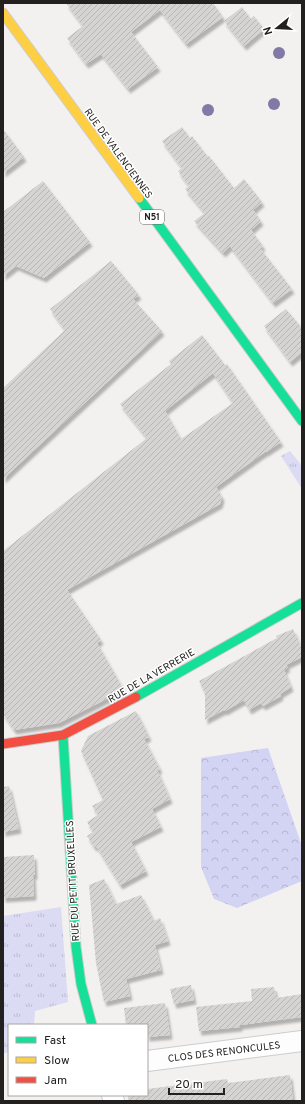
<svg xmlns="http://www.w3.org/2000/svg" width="305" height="1104" font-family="Overpass,sans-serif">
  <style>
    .grass { fill: url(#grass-tufts) }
    .forest { fill: url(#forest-crowns) }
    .building { fill: url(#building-hatch); fill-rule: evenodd; filter: url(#shadow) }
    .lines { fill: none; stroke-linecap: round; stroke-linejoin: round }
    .street-casing { stroke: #cecccc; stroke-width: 22 }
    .fast-casing { stroke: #cecccc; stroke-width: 11 }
    .slow-casing { stroke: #cecccc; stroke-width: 11 }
    .jam-casing { stroke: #cecccc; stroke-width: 11 }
    .street { stroke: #fdfdfd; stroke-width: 20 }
    .fast { stroke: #16e098; stroke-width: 9 }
    .slow { stroke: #ffcf43; stroke-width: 9 }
    .jam { stroke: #f24e42; stroke-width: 9 }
    .tree { fill: #8379a7 }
    .labels { text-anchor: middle; stroke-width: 3; stroke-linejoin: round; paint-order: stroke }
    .shield { fill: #fff; stroke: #646463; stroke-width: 1 }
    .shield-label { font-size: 9px; font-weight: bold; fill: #222120 }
    .street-label { font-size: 10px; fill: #222120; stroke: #fff }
  </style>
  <defs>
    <pattern id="grass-tufts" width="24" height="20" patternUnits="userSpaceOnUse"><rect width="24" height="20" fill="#dbdbf4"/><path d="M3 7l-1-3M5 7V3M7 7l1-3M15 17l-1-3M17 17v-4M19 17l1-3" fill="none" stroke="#bcbcd1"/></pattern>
    <pattern id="forest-crowns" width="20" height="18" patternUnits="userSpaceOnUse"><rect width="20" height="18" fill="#d3d3f3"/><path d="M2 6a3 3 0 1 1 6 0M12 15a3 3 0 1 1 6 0" fill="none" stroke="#b5b5d0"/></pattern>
    <pattern id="building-hatch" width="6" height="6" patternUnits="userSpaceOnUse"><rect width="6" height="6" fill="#d6d4d3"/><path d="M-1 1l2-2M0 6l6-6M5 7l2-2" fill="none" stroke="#b7b6b5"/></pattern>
    <filter id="shadow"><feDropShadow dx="2.5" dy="4.5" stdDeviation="1" flood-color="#0004"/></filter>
  </defs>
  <rect width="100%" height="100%" fill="#f3f1f0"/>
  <g class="grass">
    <polygon points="290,451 302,466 302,489 281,456"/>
    <polygon points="61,907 68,1002 35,1011 34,1025 9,1025 9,1052 3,1054 3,916"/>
  </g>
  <polygon class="forest" points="268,748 302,846 302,881 237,908 214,899 201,867 201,758"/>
  <g class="building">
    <polygon points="66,3 213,3 223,17 186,44 160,10 131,32 158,67 128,89 101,54 86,64 67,38 83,26"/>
    <polygon points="242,7 251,19 254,16 264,29 244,46 224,21"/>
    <polygon points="182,127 190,138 192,136 208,157 209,156 234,188 244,179 262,202 253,210 261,221 251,230 263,246 260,248 292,289 273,303 230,246 223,253 194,221 205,213 185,189 189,186 178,171 182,168 162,141"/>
    <polygon points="3,129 24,157 3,173"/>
    <polygon points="43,181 90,242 44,278 16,266 3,276 3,212"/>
    <polygon points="111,261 139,295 133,299 162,331 3,479 3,388 65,330 50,309"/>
    <polygon points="286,309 302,328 302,352 290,362 264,326"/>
    <path d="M 202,335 L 225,365 L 227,364 L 281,442 L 266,452 L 265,452 L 216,487 L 222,497 L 220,504 L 67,590 L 101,640 L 97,643 L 124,690 L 59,723 L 14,730 L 3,714 L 3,551 L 147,438 L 120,404 L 171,364 L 169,361 ZM 213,373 L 233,403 L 181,439 L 165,411 Z"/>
    <polygon points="293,629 302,649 302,657 286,665 288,667 284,670 291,687 280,694 281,696 263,706 261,703 249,710 244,700 225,711 224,710 205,720 205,693 199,681 277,638 276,636"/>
    <polygon points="136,711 149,737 144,739 160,769 157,770 170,799 152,809 161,827 131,842 146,871 120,885 96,846 94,847 87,836 93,832 87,822 98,815 92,806 103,800 81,751 88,736"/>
    <polygon points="9,786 19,829 3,832 3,787"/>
    <polygon points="34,855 35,875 33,875 34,896 3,898 3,857"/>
    <polygon points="104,879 116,904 141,895 154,921 160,918 168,941 155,945 161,970 126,979 130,996 104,1002 96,963 89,885"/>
    <polygon points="191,985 194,1000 174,1004 170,989"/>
    <polygon points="274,987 276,998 302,994 302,1017 240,1025 240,1027 199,1031 196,1007 252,1001 251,989"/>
    <polygon points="165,1003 170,1035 147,1037 147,1025 126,1025 124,1008"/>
    <polygon points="290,1075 293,1101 128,1101 128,1095 147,1095 147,1089 227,1079 228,1083"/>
  </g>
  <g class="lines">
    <g class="street-casing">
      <g id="street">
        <polyline points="147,1061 302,1041"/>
        <polyline points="112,1095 114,1101"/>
      </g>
    </g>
    <g class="fast-casing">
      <g id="fast">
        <polyline points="139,198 302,421"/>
        <polyline points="136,697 302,603"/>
        <polyline points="63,735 76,947 81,984 92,1025"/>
      </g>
    </g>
    <g class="slow-casing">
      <polyline id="slow" points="3,13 139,198"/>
    </g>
    <g class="jam-casing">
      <polyline id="jam" points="3,744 63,735 136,697"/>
    </g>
    <use href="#street" class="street"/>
    <use href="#fast" class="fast"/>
    <use href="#slow" class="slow"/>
    <use href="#jam" class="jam"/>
  </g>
  <g class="tree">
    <circle cx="279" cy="53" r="6"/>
    <circle cx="274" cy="104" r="6"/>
    <circle cx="208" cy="110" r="6"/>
  </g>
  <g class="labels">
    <rect class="shield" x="140" y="210" width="24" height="14" rx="3"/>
    <g class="shield-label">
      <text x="152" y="220">N51</text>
    </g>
    <g class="street-label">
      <text transform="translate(119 153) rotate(54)" y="4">RUE DE VALENCIENNES</text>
      <text transform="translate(151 675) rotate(-30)" y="4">RUE DE LA VERRERIE</text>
      <text transform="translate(72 881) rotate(-93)" y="4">RUE DU PETIT BRUXELLES</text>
      <text transform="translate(224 1051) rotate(-7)" y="4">CLOS DES RENONCULES</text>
    </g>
  </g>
  <rect width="305" height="1104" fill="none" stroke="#222120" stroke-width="8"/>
  <rect x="8" y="1024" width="140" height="72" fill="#ffffff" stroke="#a7a6a6"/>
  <rect x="16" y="1037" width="20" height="6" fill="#16e098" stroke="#a7a6a6"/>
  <text x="44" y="1044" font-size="12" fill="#222120">Fast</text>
  <rect x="16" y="1057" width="20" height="6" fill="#ffcf43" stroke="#a7a6a6"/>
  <text x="44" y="1064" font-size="12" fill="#222120">Slow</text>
  <rect x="16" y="1077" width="20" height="6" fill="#f24e42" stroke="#a7a6a6"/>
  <text x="44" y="1084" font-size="12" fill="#222120">Jam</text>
  <g transform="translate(277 28) rotate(252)" stroke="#ffffff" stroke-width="3" paint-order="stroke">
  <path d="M0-3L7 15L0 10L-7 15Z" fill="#222120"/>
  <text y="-6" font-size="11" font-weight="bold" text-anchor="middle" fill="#222120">N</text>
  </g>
  <path d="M169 1088v6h55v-6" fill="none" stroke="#222120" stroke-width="2"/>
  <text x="175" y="1088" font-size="12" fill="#222120" stroke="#ffffff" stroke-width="3" paint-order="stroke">20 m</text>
</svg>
